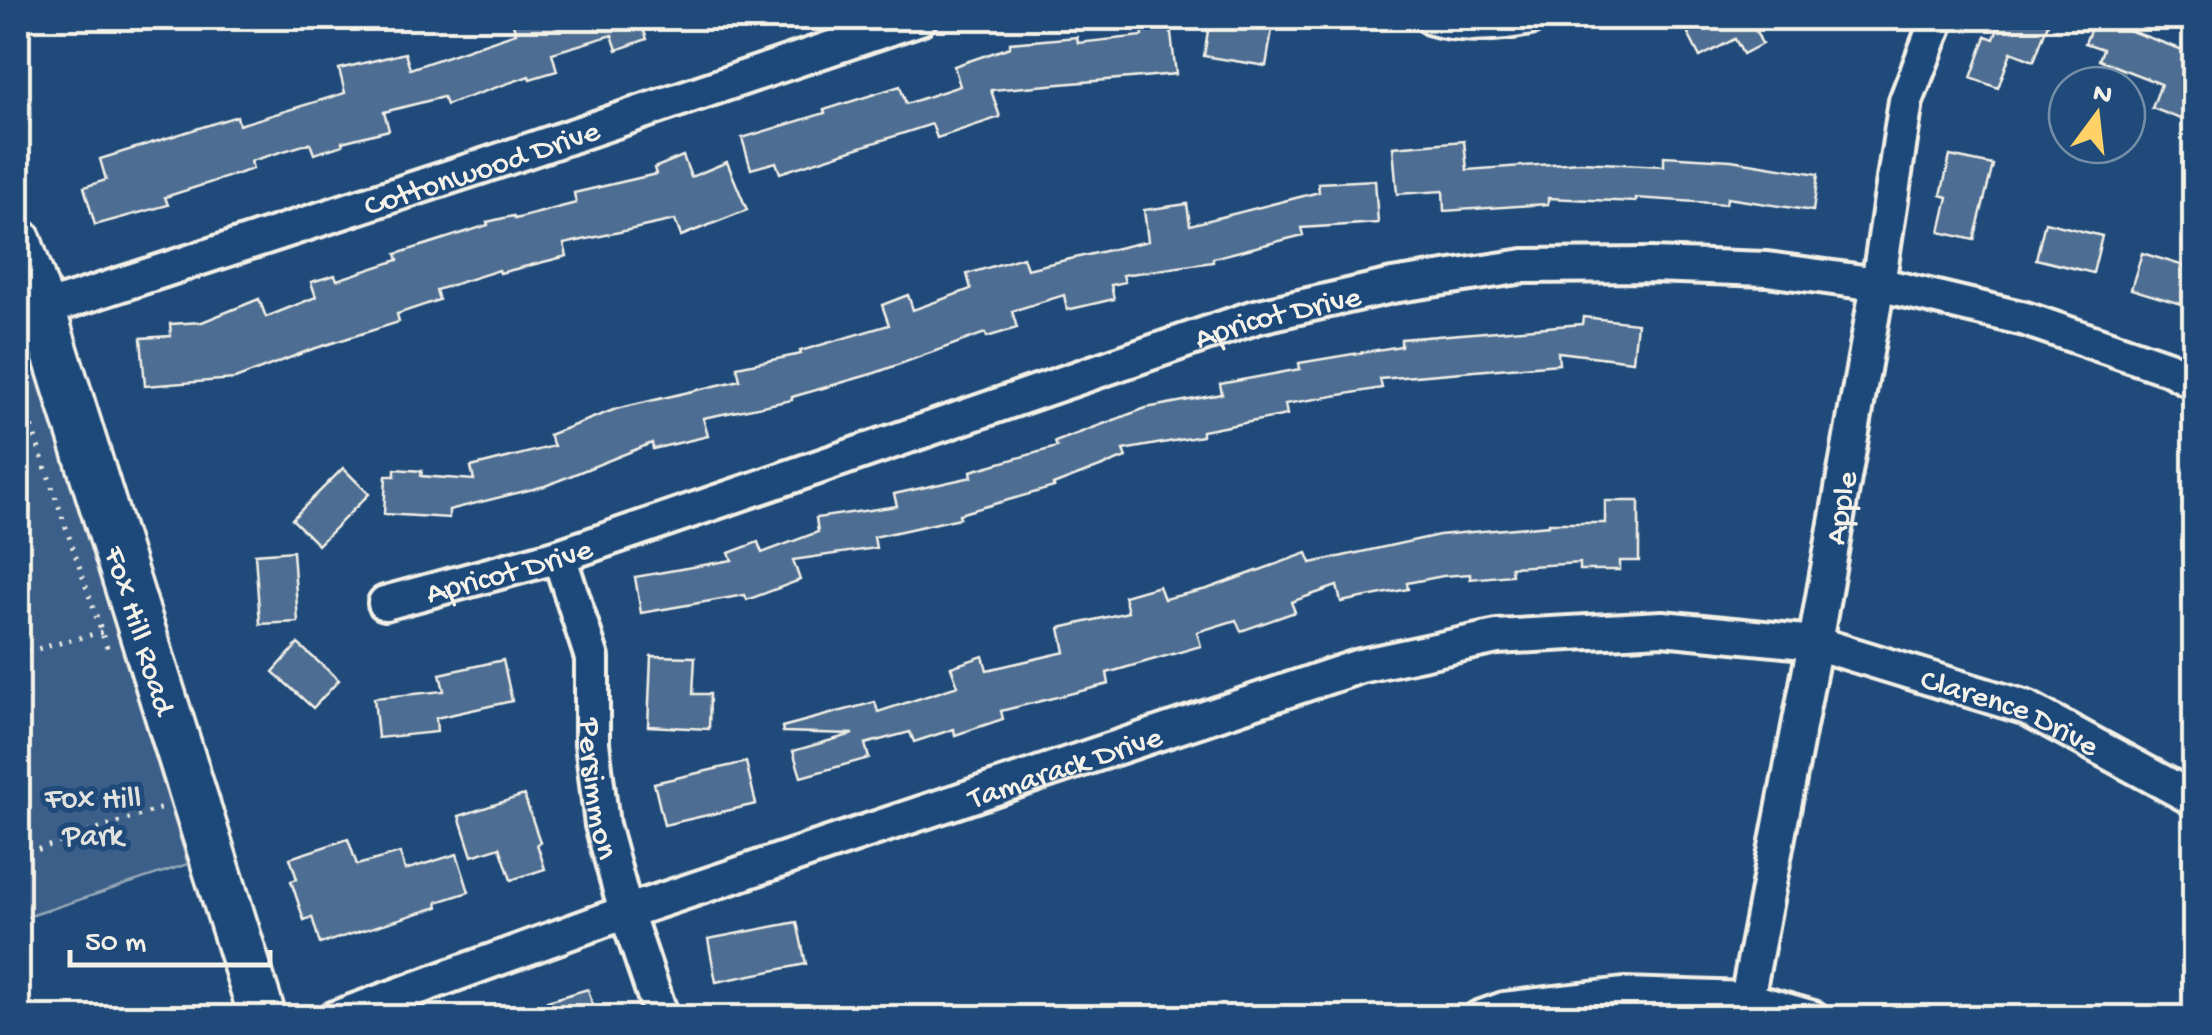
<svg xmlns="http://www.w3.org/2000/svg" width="2212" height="1035" font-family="'Gochi Hand',sans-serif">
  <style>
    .green { fill: #3a5f88; stroke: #97a8b8; stroke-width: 2.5 }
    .building { fill: #4d6e92; stroke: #f4f1e8; stroke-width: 2.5 }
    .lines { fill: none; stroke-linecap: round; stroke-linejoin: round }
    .street-casing { stroke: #f4f1e8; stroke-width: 40 }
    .secondary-casing { stroke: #f4f1e8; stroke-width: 52 }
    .path { stroke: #f4f1e8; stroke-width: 5; stroke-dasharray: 2.5 8; stroke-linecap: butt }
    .street { stroke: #1f4a7a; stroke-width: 32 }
    .secondary { stroke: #1f4a7a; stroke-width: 45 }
    .labels { text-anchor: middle; stroke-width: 10; stroke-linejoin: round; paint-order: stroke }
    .street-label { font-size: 32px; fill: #f4f1e8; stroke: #1f4a7a }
    .park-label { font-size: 32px; fill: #e1e2de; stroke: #1f4a7a }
  </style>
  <rect width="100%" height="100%" fill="#1f4a7a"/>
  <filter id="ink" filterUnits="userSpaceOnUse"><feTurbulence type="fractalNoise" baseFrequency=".01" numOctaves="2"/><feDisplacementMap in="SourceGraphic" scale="20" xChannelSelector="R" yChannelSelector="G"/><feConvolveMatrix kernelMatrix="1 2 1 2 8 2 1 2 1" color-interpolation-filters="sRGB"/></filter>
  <g filter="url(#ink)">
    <polygon class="green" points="18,309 188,864 18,920"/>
    <g class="building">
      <polygon points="511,18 651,18 651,23 642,26 647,39 617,50 612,35 552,53 557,71 530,79 529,76 446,105 443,97 384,112 389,130 342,142 343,145 314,154 310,143 251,161 253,169 165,197 168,205 95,225 84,187 106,180 100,159 237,116 239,125 345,93 339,69 405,53 410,69 516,33"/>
      <polygon points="1141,18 1169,18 1176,74 991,90 1000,117 937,138 932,124 780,173 776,162 751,169 742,138 825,113 824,110 900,86 906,104 960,86 954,66 1010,47 1010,43 1077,37 1078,43 1143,36"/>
      <polygon points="1210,18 1274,18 1266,66 1204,56"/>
      <polygon points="1680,18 1778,18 1755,29 1762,44 1743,54 1735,39 1700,57"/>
      <polygon points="2002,18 2050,18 2034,61 2011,52 1998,88 1971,78 1986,36 1994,39"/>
      <polygon points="2095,18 2194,54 2194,124 2152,108 2161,84 2099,60 2103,49 2085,43"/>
      <polygon points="1464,141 1467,170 1580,162 1664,166 1664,156 1731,160 1818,174 1813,211 1727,198 1726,204 1636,198 1636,202 1548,198 1548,204 1444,211 1443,191 1397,194 1393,147"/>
      <polygon points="683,156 691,177 727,162 747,210 681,236 675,220 564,244 567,256 500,273 499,270 436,290 439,300 397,314 399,322 310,350 235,379 145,386 141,338 171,336 170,324 202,322 259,299 266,317 316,297 311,282 335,275 337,280 398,260 396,254 488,225 487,222 513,216 515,219 576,203 574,193 656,174 654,168"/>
      <polygon points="1950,156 1993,165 1974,240 1940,232 1948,197 1941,195"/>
      <polygon points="1375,180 1378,223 1301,228 1303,235 1213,258 1213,262 1123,275 1125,282 1111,285 1114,299 1067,310 1064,295 1012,311 1017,328 987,337 985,333 875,373 792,397 792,400 703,418 708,436 653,449 652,443 545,486 449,510 449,518 384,514 386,476 395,476 395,469 422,471 421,476 474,480 471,467 554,446 549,435 616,409 740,380 737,367 801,354 800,351 889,325 882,305 908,295 913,310 971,289 967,274 1023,257 1027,269 1148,241 1144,210 1187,204 1190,225 1319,192 1318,183"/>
      <polygon points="2045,222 2102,236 2093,273 2036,259"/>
      <polygon points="2142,253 2194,269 2187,306 2131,289"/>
      <polygon points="1583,317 1637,323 1633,361 1558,352 1559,364 1380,379 1382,388 1285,404 1287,415 1202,431 1202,436 1123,450 1126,457 1053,485 1054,487 959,514 960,518 874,537 876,548 793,560 800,580 747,600 745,595 641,613 635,577 732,560 729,553 758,542 762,553 818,532 816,518 897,506 894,494 972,477 971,471 1057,447 1055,442 1146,408 1222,394 1220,384 1300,369 1299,363 1401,346 1401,339 1582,324"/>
      <polygon points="343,468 369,494 318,545 292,519"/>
      <polygon points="1605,501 1639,501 1639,561 1620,561 1620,570 1580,570 1580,563 1511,567 1512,575 1470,579 1470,574 1443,576 1407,583 1408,589 1341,602 1337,586 1291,602 1295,612 1241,631 1236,620 1197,632 1201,646 1107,673 1109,684 1001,711 1003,719 955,735 954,729 914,742 910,732 865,744 869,758 801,777 793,751 853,734 783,732 782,727 875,702 878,712 958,686 951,667 983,656 987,670 1065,652 1060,628 1128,612 1124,596 1159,586 1164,599 1207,589 1307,553 1311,563 1439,535 1549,525 1549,523 1605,523"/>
      <polygon points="293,551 298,622 260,624 255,554"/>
      <polygon points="298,644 339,680 313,708 273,672"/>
      <polygon points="651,656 695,657 693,694 710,694 709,729 648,726"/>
      <polygon points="503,660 512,701 436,718 437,732 378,738 374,698 444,691 440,674"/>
      <polygon points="746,762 756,804 664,825 654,783"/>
      <polygon points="524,795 540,842 537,844 545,869 511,880 500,847 472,856 459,816"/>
      <polygon points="348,839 357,865 400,853 405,870 457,854 469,892 437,902 438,907 320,944 312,917 304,920 291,881 297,879 290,858"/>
      <polygon points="797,922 806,964 716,982 708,939"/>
      <polygon points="588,989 596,1018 551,1018 547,1001"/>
    </g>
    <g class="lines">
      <g class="street-casing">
        <g id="street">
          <path d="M 1432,18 C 1461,27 1501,24 1530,18"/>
          <path id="s1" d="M 42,310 L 483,166 L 920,18"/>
          <path id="s2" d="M 559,556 L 592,658 L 592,743 L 602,825 L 626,912 L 662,1018"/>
          <path id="s3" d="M 385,603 L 559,556 L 1255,317 L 1392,286 L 1524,266 L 1650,265 L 1767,269 L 1878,284 L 2025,319 L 2168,368 L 2194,382"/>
          <path id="s4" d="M 1747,999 L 1815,643 L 1878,284 L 1906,101 L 1938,18"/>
          <path id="s5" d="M 335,1018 L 626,912 L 1360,666 L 1497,637 L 1662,628 L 1815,643 L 2027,708 L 2194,799"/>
          <polyline points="1479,1018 1504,1009 1624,995 1747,999 1813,1018"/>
        </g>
      </g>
      <g class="secondary-casing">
        <g id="secondary">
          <path id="s6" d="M 18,241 L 42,310 L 263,1018"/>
        </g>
      </g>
      <g class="path">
        <polyline points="18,387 107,648"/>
        <polyline points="18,654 102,632"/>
        <polyline points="18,856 162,808"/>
      </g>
      <use href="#street" class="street"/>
      <use href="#secondary" class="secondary"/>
    </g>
  </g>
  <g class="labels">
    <g class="street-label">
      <text dy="11" stroke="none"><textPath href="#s1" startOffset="462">Cottonwood Drive</textPath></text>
      <text dy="11" stroke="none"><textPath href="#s3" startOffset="938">Apricot Drive</textPath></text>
      <text dy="11" stroke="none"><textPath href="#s4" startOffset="500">Apple</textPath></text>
      <text dy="11" stroke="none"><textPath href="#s3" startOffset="128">Apricot Drive</textPath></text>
      <text dy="11" stroke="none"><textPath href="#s6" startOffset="408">Fox Hill Road</textPath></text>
      <text dy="11" stroke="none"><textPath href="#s5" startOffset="1750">Clarence Drive</textPath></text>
      <text dy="11" stroke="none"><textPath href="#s5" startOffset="772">Tamarack Drive</textPath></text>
      <text dy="11" stroke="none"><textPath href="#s2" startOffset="238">Persimmon</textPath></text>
    </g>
    <g class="park-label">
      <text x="93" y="807">Fox Hill<tspan x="93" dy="37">Park</tspan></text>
    </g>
  </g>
  <rect width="2212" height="1035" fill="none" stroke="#1f4a7a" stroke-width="60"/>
  <rect x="30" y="30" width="2152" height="975" fill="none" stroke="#f4f1e8" stroke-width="4" filter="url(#ink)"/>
  <g transform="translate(2097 115) rotate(15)"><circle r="48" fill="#1f4a7a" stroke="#748da6" stroke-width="2.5"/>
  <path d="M0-8L18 38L0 25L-18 38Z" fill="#ffd166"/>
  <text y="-15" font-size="28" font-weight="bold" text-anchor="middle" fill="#f4f1e8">N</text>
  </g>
  <path d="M70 950v15h200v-15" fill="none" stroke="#f4f1e8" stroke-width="5"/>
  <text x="85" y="950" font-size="30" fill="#f4f1e8" stroke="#1f4a7a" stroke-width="8" paint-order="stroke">50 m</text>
</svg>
